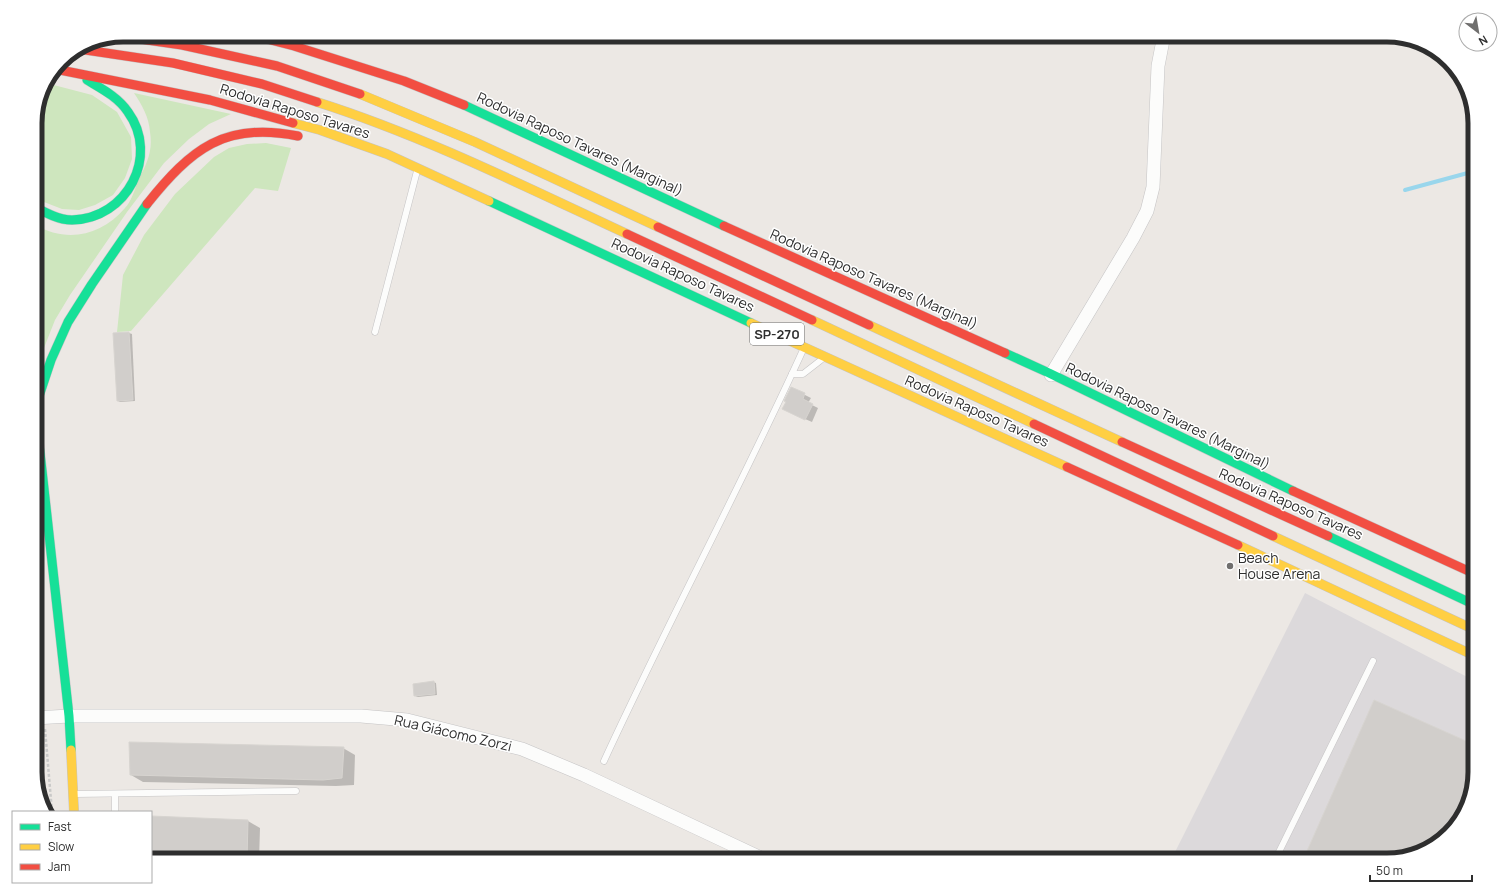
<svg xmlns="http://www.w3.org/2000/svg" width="1510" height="895" font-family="Manrope,sans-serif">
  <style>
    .industrial { fill: #dcd9db }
    .green { fill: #cee6be }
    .shadow { fill: #0003 }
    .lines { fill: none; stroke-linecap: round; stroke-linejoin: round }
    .stream { stroke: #99d6ec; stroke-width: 4 }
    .building { fill: #d1cecb; stroke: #d7d4d0 }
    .lane-casing { stroke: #c5c4c5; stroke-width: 7 }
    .street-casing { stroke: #c5c4c5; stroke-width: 14 }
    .fast-casing { stroke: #c5c4c5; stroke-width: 10 }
    .slow-casing { stroke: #c5c4c5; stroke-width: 10 }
    .jam-casing { stroke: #c5c4c5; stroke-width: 10 }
    .path { stroke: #c9c9c8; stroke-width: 2.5; stroke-dasharray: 3 2; stroke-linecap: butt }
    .lane { stroke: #fcfcfb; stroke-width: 6 }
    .street { stroke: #fcfcfb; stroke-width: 13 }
    .fast { stroke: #16e098; stroke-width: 9 }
    .slow { stroke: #ffcf43; stroke-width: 9 }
    .jam { stroke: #f24e42; stroke-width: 9 }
    .poi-dot { fill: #706f6e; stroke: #fff; stroke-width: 1.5 }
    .labels { text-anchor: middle; stroke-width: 3; stroke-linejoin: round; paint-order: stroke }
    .shield { fill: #fff; stroke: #6d6d6d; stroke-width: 1 }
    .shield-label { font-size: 13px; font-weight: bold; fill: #2e2e2e }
    .street-label { font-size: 14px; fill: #2e2e2e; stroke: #fff }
    .poi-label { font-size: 14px; fill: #2e2e2e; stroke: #fff; text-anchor: start }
    .rim { fill: none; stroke: #2e2e2e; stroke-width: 5 }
  </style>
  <rect width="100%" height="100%" fill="#ece8e4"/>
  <polygon class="industrial" points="1305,593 1475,681 1475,772 1463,816 1431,848 1387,860 1171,860"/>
  <g class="green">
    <path d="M 46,83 L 92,95 L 117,112 L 131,137 L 132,159 L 125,178 L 113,195 L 95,205 L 79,210 L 62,209 L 44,202 L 35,194 C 35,164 29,108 46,83 Z"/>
    <path d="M 134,93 L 231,114 L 209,124 L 189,139 L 164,163 L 127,212 L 70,295 L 55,320 L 42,353 L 39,352 L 35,321 L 35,225 C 67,243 101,236 125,208 C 131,202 135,189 138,181 C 147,163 153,152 150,132 C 149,117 142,105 134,93 Z"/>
    <polygon points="266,143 291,148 278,191 255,188 131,331 117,332 123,275 144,235 175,194 214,157 229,148 247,144"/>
  </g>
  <g class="shadow">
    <polygon points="129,333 132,334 135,401 120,402 118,401 114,334"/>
    <polygon points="791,388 811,398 808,403 818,408 812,422 789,412"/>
    <polygon points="433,682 436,683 437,695 418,697 415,696"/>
    <polygon points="1475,746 1475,772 1463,816 1431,848 1387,860 1304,860"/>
    <polygon points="343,748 355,755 354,785 336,786 143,782 131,775"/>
    <polygon points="151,817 248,821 260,828 259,860 151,860"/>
  </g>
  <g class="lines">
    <polyline class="stream" points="1405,190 1475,171"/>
  </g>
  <g class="building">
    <polygon points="129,332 133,400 117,401 113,333"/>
    <polygon points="791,387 805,393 803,399 813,404 805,420 782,409 786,402 784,401"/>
    <polygon points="434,681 435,694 414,696 413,684"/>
    <polygon points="1374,700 1475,745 1475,772 1463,816 1431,848 1387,860 1303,860"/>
    <polygon points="129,742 344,747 342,778 323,780 130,775"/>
    <polygon points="151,816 248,820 247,860 151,860"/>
  </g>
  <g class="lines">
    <g class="lane-casing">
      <g id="lane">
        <polyline points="375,332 417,171"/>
        <polyline points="792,374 803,374 821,360"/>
        <path d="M 604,761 C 668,622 740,488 803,350"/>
        <polyline points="75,794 296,791"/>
        <polyline points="115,794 115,812"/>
        <polyline points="1275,860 1373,661"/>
      </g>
    </g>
    <g class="street-casing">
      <g id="street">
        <polyline points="1051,375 1133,238 1147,211 1153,187 1158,66 1164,35"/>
        <polyline points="35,718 69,716 361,716 407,720 522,749 584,775 765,860"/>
      </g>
    </g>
    <g class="fast-casing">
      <g id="fast">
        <polyline points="464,105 724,226"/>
        <polyline points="489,201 751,323"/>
        <path d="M 35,207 C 46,213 59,220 72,220 C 127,219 160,156 128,112 C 118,97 102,89 87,80"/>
        <polyline points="1005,353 1049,373 1293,491"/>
        <polyline points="35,407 69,716 71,750"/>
        <polyline points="35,408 51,360 68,322 92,284 147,204"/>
        <polyline points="1328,536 1475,605"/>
      </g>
    </g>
    <g class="slow-casing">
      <g id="slow">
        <polyline points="360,94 475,142 658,227"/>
        <path d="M 317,102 C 424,136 526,187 627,234"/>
        <polyline points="293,123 320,130 387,154 489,201"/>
        <polyline points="812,320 1034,424"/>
        <polyline points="751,323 1067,467"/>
        <polyline points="869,325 1122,442"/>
        <polyline points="1273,536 1475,630"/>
        <polyline points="1238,545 1475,656"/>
        <polyline points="71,750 74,812"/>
      </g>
    </g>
    <g class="jam-casing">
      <g id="jam">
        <polyline points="252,35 294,46 404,81 464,105"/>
        <polyline points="119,36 182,45 277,66 360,94"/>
        <polyline points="79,49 173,63 262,84 317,102"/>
        <polyline points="55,69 210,100 293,123"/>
        <path d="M 147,204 C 191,149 225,121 298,136"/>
        <polyline points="724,226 1005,353"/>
        <polyline points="658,227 869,325"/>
        <polyline points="627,234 812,320"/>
        <polyline points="1034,424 1273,536"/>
        <polyline points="1122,442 1328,536"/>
        <polyline points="1067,467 1238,545"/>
        <polyline points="1293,491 1475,574"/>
      </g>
    </g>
    <g class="path">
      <polyline points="35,668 42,706"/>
      <polyline points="45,729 52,812"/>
    </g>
    <use href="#lane" class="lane"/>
    <use href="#street" class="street"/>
    <use href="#fast" class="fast"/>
    <use href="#slow" class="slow"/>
    <use href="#jam" class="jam"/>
  </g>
  <circle class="poi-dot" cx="1230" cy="566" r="4"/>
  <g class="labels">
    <rect class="shield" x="750" y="323" width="54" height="22" rx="3"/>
    <g class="shield-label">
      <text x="777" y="339">SP-270</text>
    </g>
    <g class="street-label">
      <text transform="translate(295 111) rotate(17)" y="5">Rodovia Raposo Tavares</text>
      <text transform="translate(580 144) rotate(25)" y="5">Rodovia Raposo Tavares (Marginal)</text>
      <text transform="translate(683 275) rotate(25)" y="5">Rodovia Raposo Tavares</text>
      <text transform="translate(874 279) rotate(24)" y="5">Rodovia Raposo Tavares (Marginal)</text>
      <text transform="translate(977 411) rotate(24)" y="5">Rodovia Raposo Tavares</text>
      <text transform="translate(1168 416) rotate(26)" y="5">Rodovia Raposo Tavares (Marginal)</text>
      <text transform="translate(1291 504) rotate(24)" y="5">Rodovia Raposo Tavares</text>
      <text transform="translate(453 733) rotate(13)" y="5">Rua Giácomo Zorzi</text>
    </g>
    <g class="poi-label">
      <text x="1238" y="563">Beach<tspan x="1238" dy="16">House Arena</tspan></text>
    </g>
  </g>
  <path d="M0 0H1510V895H0ZM123 42H1387A81 81 0 0 1 1468 123V772A81 81 0 0 1 1387 853H123A81 81 0 0 1 42 772V123A81 81 0 0 1 123 42Z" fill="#fff" fill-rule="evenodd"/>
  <path class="rim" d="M123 42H1387A81 81 0 0 1 1468 123V772A81 81 0 0 1 1387 853H123A81 81 0 0 1 42 772V123A81 81 0 0 1 123 42Z"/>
  <rect x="12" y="811" width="140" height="72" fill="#ffffff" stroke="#ababab"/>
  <rect x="20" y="824" width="20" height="6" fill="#16e098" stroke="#ababab"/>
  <text x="48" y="831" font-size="12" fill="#2e2e2e">Fast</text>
  <rect x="20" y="844" width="20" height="6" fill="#ffcf43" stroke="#ababab"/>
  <text x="48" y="851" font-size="12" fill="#2e2e2e">Slow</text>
  <rect x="20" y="864" width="20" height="6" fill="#f24e42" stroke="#ababab"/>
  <text x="48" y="871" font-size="12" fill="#2e2e2e">Jam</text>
  <g transform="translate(1478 32) rotate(149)"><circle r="19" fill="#ffffff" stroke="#ababab"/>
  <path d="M0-3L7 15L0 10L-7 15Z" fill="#706f6e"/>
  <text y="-6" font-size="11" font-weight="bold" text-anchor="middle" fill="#2e2e2e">N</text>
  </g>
  <path d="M1370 875v6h102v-6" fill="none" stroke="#2e2e2e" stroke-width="2"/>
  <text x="1376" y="875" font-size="12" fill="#2e2e2e" stroke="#ffffff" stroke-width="3" paint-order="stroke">50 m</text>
</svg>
